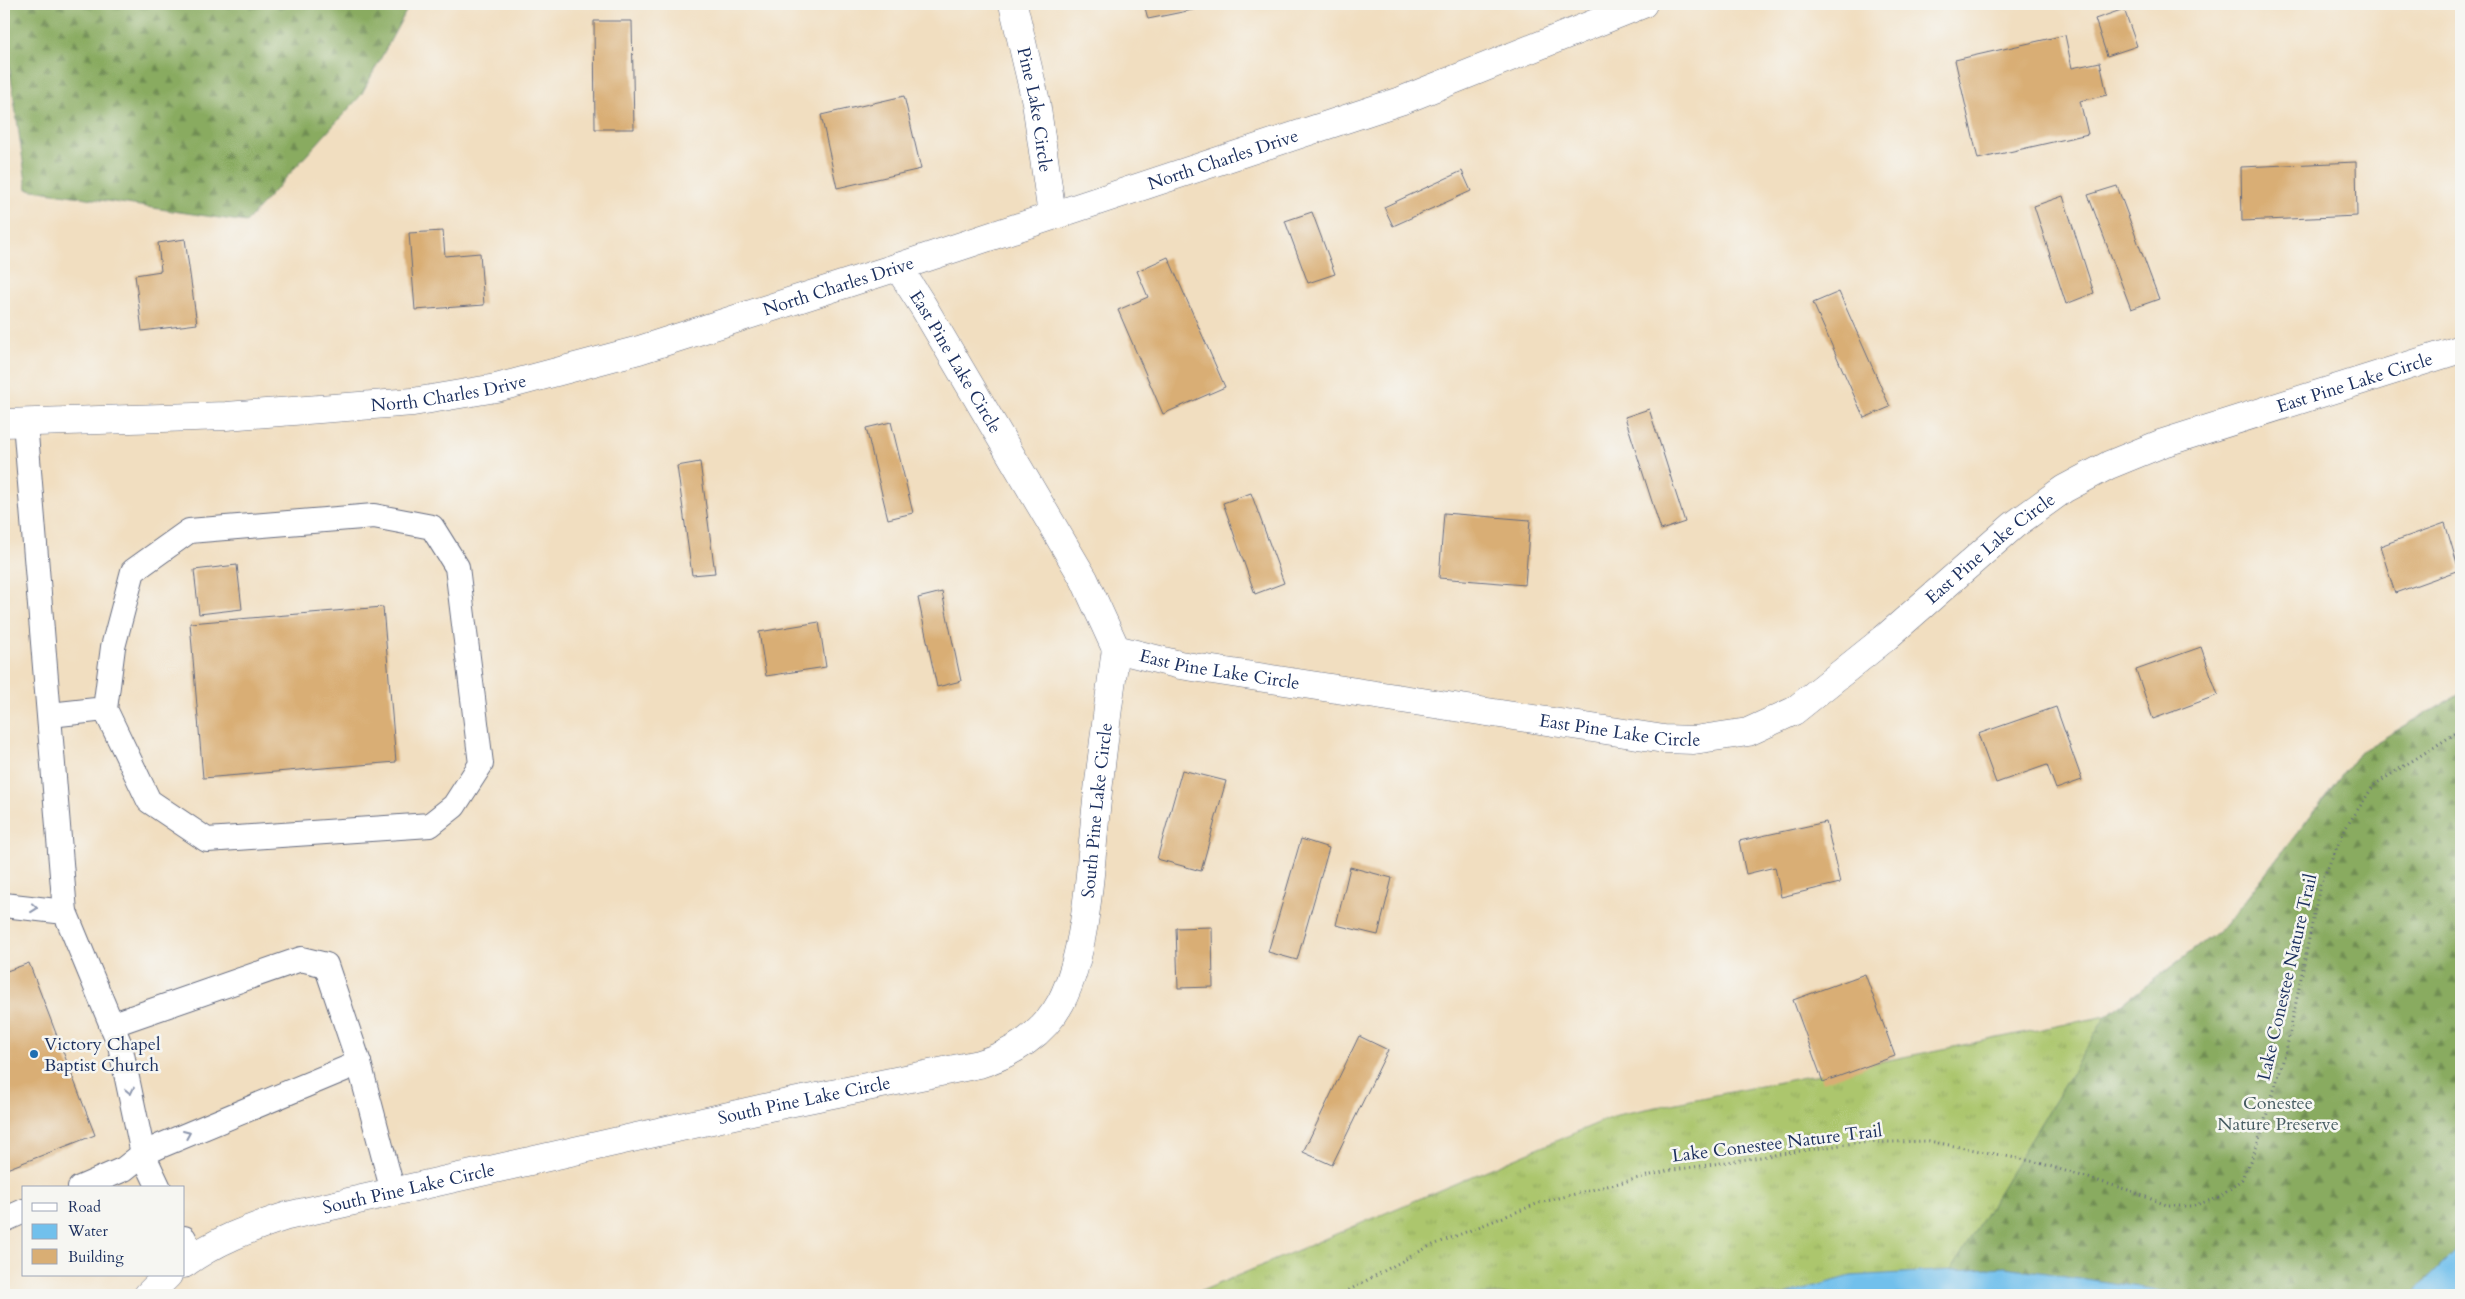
<svg xmlns="http://www.w3.org/2000/svg" width="2465" height="1299" font-family="Cardo,serif">
  <style>
    .grass { fill: url(#grass-tufts); stroke: #647a66 }
    .forest { fill: url(#forest-firs); stroke: #526d5f }
    .water { fill: #71c0ec; stroke: #4678a5 }
    .building { fill: #d9ae74 }
    .lines { fill: none; stroke-linecap: round; stroke-linejoin: round }
    .service-casing { stroke: #666c80; stroke-width: 26 }
    .minor-casing { stroke: #666c80; stroke-width: 29 }
    .path { stroke: #666c80; stroke-width: 3; stroke-dasharray: 1 4; stroke-linecap: butt }
    .service { stroke: #fff; stroke-width: 24 }
    .minor { stroke: #fff; stroke-width: 28 }
    .oneway { stroke: #8d97ae }
    .poi-dot { fill: #1f6fb2; stroke: #f6f6f2; stroke-width: 2 }
    .labels { text-anchor: middle; stroke-width: 5; stroke-linejoin: round; paint-order: stroke }
    .street-label { font-size: 18px; fill: #1b2f5e; stroke: #f6f6f2 }
    .poi-label { font-size: 18px; fill: #1b2f5e; stroke: #f6f6f2; text-anchor: start }
    .park-label { font-size: 18px; fill: #465c62; stroke: #f6f6f2 }
  </style>
  <defs>
    <pattern id="grass-tufts" width="24" height="20" patternUnits="userSpaceOnUse" patternTransform="scale(1.25)"><rect width="24" height="20" fill="#acc66d"/><path d="M3 7l-1-3M5 7V3M7 7l1-3M15 17l-1-3M17 17v-4M19 17l1-3" fill="none" stroke="#93aa61"/></pattern>
    <pattern id="forest-firs" width="22" height="20" patternUnits="userSpaceOnUse" patternTransform="scale(1.25)"><rect width="22" height="20" fill="#89ab60"/><path d="M5 1l3.5 6h-7zM16 11l3.5 6h-7z" fill="#6f8c52"/></pattern>
  </defs>
  <rect width="100%" height="100%" fill="#f6f6f2"/>
  <filter id="ink" filterUnits="userSpaceOnUse"><feTurbulence type="fractalNoise" baseFrequency=".02" numOctaves="2"/><feDisplacementMap in="SourceGraphic" scale="10" xChannelSelector="R" yChannelSelector="G"/><feConvolveMatrix kernelMatrix="1 2 1 2 8 2 1 2 1" color-interpolation-filters="sRGB"/></filter>
  <filter id="wash" filterUnits="userSpaceOnUse"><feTurbulence type="fractalNoise" baseFrequency=".0096" numOctaves="4" result="noise"/><feDisplacementMap in="SourceGraphic" scale="20" xChannelSelector="R" yChannelSelector="G"/><feGaussianBlur stdDeviation="1.12" result="paint"/><feColorMatrix in="noise" values="0 0 0 0 0 0 0 0 0 0 0 0 0 0 0 0 0 1.4 0 .05"/><feComposite in="paint" operator="in"/></filter>
  <g filter="url(#wash)">
    <rect width="100%" height="100%" fill="#f1dec0"/>
    <polygon class="grass" points="2461,693 2461,1295 1192,1295 1617,1115 2106,1016 2225,926 2360,752"/>
    <g class="forest">
      <polygon points="4,4 410,4 361,95 246,222 27,189 4,29"/>
      <polygon points="2461,693 2461,1295 1936,1295 2106,1016 2225,926 2360,752"/>
    </g>
    <g class="water">
      <polygon points="2461,1245 2461,1295 2405,1295 2412,1294"/>
      <polygon points="2006,1267 2192,1295 1786,1295 1851,1276"/>
    </g>
    <g id="blocks">
      <g class="building">
        <polygon points="1144,4 1201,4 1202,8 1148,19"/>
        <polygon points="2124,9 2137,46 2107,56 2095,19"/>
        <polygon points="594,21 632,21 634,129 595,129"/>
        <polygon points="2065,35 2072,68 2100,62 2107,95 2080,101 2088,134 1978,159 1955,60"/>
        <polygon points="904,96 921,169 837,188 821,115"/>
        <polygon points="2356,162 2357,216 2242,221 2241,167"/>
        <polygon points="1462,171 1471,191 1393,226 1384,207"/>
        <polygon points="2117,186 2159,299 2131,309 2088,195"/>
        <polygon points="2063,196 2094,293 2066,304 2034,206"/>
        <polygon points="1312,212 1335,274 1308,283 1285,221"/>
        <polygon points="443,231 445,256 480,253 484,305 415,310 409,233"/>
        <polygon points="185,239 197,324 142,331 135,275 161,271 158,243"/>
        <polygon points="1168,257 1225,387 1163,414 1118,310 1148,297 1137,271"/>
        <polygon points="1839,292 1890,407 1864,418 1813,303"/>
        <polygon points="1649,409 1685,522 1661,530 1625,417"/>
        <polygon points="891,422 913,513 888,519 866,428"/>
        <polygon points="700,462 715,573 692,575 677,466"/>
        <polygon points="1251,493 1284,583 1255,594 1223,503"/>
        <polygon points="1444,513 1530,520 1525,585 1439,578"/>
        <polygon points="2445,523 2459,570 2395,593 2380,546"/>
        <polygon points="237,565 242,609 199,614 194,570"/>
        <polygon points="942,592 961,681 937,687 918,598"/>
        <polygon points="383,607 396,762 203,778 190,623"/>
        <polygon points="819,622 826,667 766,676 759,632"/>
        <polygon points="2201,647 2218,695 2153,719 2136,670"/>
        <polygon points="2056,707 2082,780 2056,789 2047,765 1996,783 1978,734"/>
        <polygon points="1182,770 1226,781 1201,871 1157,859"/>
        <polygon points="1826,822 1840,883 1781,897 1775,867 1746,874 1739,841"/>
        <polygon points="1301,839 1329,848 1297,960 1268,952"/>
        <polygon points="1350,867 1392,878 1378,935 1336,925"/>
        <polygon points="1212,927 1213,987 1178,988 1176,928"/>
        <polygon points="29,963 95,1135 4,1170 4,972"/>
        <polygon points="1865,974 1895,1056 1823,1082 1793,1000"/>
        <polygon points="1359,1036 1388,1050 1332,1165 1303,1152"/>
      </g>
    </g>
  </g>
  <g filter="url(#ink)">
    <use href="#blocks" fill-opacity="0" stroke="#666c80" stroke-width="1"/>
    <g class="lines">
      <g class="service-casing">
        <g id="service">
          <polyline points="25,422 65,912 120,1045 143,1154 159,1188"/>
          <polyline points="50,715 105,709 113,647 133,571 189,531 374,516 432,527 457,567 481,764 454,806 430,825 207,840 149,801 105,709"/>
          <polyline points="4,905 65,912"/>
          <polyline points="111,1025 301,959 326,965 359,1063 393,1192"/>
          <polyline points="80,1188 124,1169 143,1154 160,1146 359,1063"/>
          <polyline points="4,1220 24,1211"/>
          <polyline points="184,1238 193,1257"/>
        </g>
      </g>
      <g class="minor-casing">
        <g id="minor">
          <path id="s1" d="M 1013,4 L 1036,102 L 1052,215"/>
          <path id="s2" d="M 898,267 L 923,306 L 1084,579 L 1116,649 L 1180,665 L 1664,739 L 1694,740 L 1748,732 L 1794,711 L 1884,639 L 2014,525 L 2064,489 L 2109,465 L 2163,443 L 2461,349"/>
          <path id="s3" d="M 4,423 L 226,416 L 413,402 L 496,388 L 639,350 L 898,267 L 1403,100 L 1643,4"/>
          <path id="s4" d="M 184,1264 C 215,1241 250,1228 287,1216 L 769,1107 L 979,1064 C 1012,1054 1044,1034 1061,1002 C 1086,953 1090,874 1095,819 C 1101,762 1108,705 1116,649"/>
          <polyline points="148,1295 168,1275"/>
        </g>
      </g>
      <polyline class="path" points="1340,1295 1428,1247 1539,1203 1667,1171 1854,1143 1929,1141 2036,1162 2128,1190 2169,1206 2191,1206 2219,1198 2242,1179 2257,1146 2286,1051 2320,885 2345,829 2374,785 2461,730"/>
      <use href="#service" class="service"/>
      <use href="#minor" class="minor"/>
    </g>
    <defs><path id="oneway-chevron" d="M-2-3.5L2.5 0L-2 3.5" fill="none" stroke-width="1.6" stroke-linecap="round" stroke-linejoin="round" transform="scale(1.25)"/></defs>
    <g class="oneway">
      <use href="#oneway-chevron" transform="translate(34 908) rotate(6)"/>
      <use href="#oneway-chevron" transform="translate(130 1091) rotate(78)"/>
      <use href="#oneway-chevron" transform="translate(187 1134) rotate(-23)"/>
    </g>
  </g>
  <circle class="poi-dot" cx="34" cy="1054" r="5"/>
  <g class="labels">
    <g class="street-label">
      <text dy="6" stroke="none"><textPath href="#s1" startOffset="108">Pine Lake Circle</textPath></text>
      <text dy="6" stroke="none"><textPath href="#s3" startOffset="1256">North Charles Drive</textPath></text>
      <text dy="6" stroke="none"><textPath href="#s3" startOffset="851">North Charles Drive</textPath></text>
      <text dy="6" stroke="none"><textPath href="#s2" startOffset="111">East Pine Lake Circle</textPath></text>
      <text dy="6" stroke="none"><textPath href="#s2" startOffset="1791">East Pine Lake Circle</textPath></text>
      <text dy="6" stroke="none"><textPath href="#s3" startOffset="446">North Charles Drive</textPath></text>
      <text dy="6" stroke="none"><textPath href="#s2" startOffset="1386">East Pine Lake Circle</textPath></text>
      <text dy="6" stroke="none"><textPath href="#s2" startOffset="546">East Pine Lake Circle</textPath></text>
      <text dy="6" stroke="none"><textPath href="#s2" startOffset="951">East Pine Lake Circle</textPath></text>
      <text dy="6" stroke="none"><textPath href="#s4" startOffset="1124">South Pine Lake Circle</textPath></text>
      <text transform="translate(2287 977) rotate(-77)" y="6">Lake Conestee Nature Trail</text>
      <text dy="6" stroke="none"><textPath href="#s4" startOffset="644">South Pine Lake Circle</textPath></text>
      <text transform="translate(1777 1143) rotate(-7)" y="6">Lake Conestee Nature Trail</text>
      <text dy="6" stroke="none"><textPath href="#s4" startOffset="239">South Pine Lake Circle</textPath></text>
    </g>
    <g class="poi-label">
      <text x="44" y="1050">Victory Chapel<tspan x="44" dy="21">Baptist Church</tspan></text>
    </g>
    <g class="park-label">
      <text x="2278" y="1109">Conestee<tspan x="2278" dy="21">Nature Preserve</tspan></text>
    </g>
  </g>
  <rect width="2465" height="1299" fill="none" stroke="#f6f6f2" stroke-width="20"/>
  <rect x="22" y="1186" width="162" height="90" fill="#f6f6f2" stroke="#9ea6b7"/>
  <rect x="32" y="1203" width="25" height="8" fill="#ffffff" stroke="#9ea6b7"/>
  <text x="68" y="1212" font-size="15" fill="#1b2f5e">Road</text>
  <rect x="32" y="1224" width="25" height="15" fill="#71c0ec" stroke="#9ea6b7"/>
  <text x="68" y="1236" font-size="15" fill="#1b2f5e">Water</text>
  <rect x="32" y="1249" width="25" height="15" fill="#d9ae74" stroke="#9ea6b7"/>
  <text x="68" y="1262" font-size="15" fill="#1b2f5e">Building</text>
</svg>
